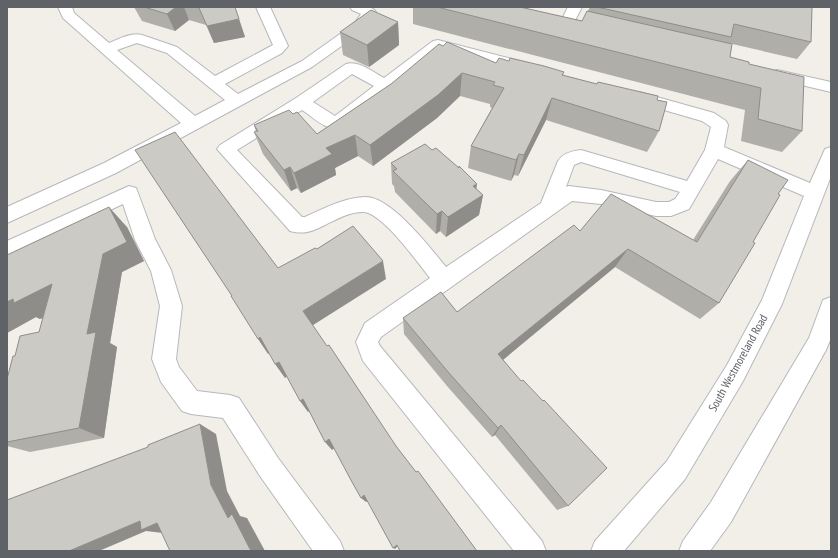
<svg xmlns="http://www.w3.org/2000/svg" width="838" height="558" font-family="'PT Sans Narrow',sans-serif">
  <style>
    .lines { fill: none; stroke-linecap: round; stroke-linejoin: round }
    .minor-casing { stroke: #b5b8bc; stroke-width: 2 }
    .minor { fill: #fff; fill-rule: evenodd }
    .wall { fill: #afaea9 }
    .shaded-wall { fill: #8f8d8a }
    .building { fill: #cccac5; stroke: #8f8d8a }
    .labels { text-anchor: middle; stroke-width: 3; stroke-linejoin: round; paint-order: stroke }
    .street-label { font-size: 12px; fill: #5f6368; stroke: #fff }
  </style>
  <rect width="100%" height="100%" fill="#f1efe8"/>
  <g class="lines">
    <g class="minor-casing">
      <g id="minor">
        <path d="M 58,7 L 72,7 L 74,13 L 109,43 C 119,39 132,32 142,35 L 177,47 L 215,76 L 273,45 L 256,7 L 270,7 L 288,46 L 282,53 L 225,84 L 238,94 L 302,61 L 354,24 L 361,14 L 352,10 L 350,7 C 358,7 371,4 376,12 L 364,30 L 312,67 L 116,173 L 7,223 L 7,207 L 104,163 L 181,123 L 63,18 ZM 137,43 L 167,53 L 225,100 L 195,116 L 117,50 Z"/>
        <polygon points="568,7 582,7 571,28 566,29 561,28 559,25"/>
        <path d="M 438,40 L 531,64 L 534,67 L 531,70 L 526,72 L 441,49 L 341,128 C 327,132 313,117 302,110 L 237,150 L 302,217 L 305,217 C 325,208 343,198 365,197 C 391,196 431,249 446,267 L 541,203 L 558,161 C 563,153 572,151 581,150 L 687,181 L 705,150 L 711,127 L 702,121 L 633,101 L 631,97 L 633,93 L 639,92 L 714,113 L 726,121 L 728,125 L 724,147 L 810,183 L 825,149 L 831,147 L 831,176 L 782,304 L 743,381 L 685,479 L 624,551 L 591,551 L 595,541 L 667,461 L 727,365 L 762,300 L 804,196 L 718,159 L 689,209 L 671,216 L 656,216 L 601,204 L 572,201 L 381,337 L 378,342 L 380,346 L 542,541 L 546,551 L 514,551 L 363,361 L 356,342 L 365,323 L 430,278 C 418,263 382,212 363,212 C 349,212 337,219 325,225 C 313,231 304,235 290,231 L 217,149 L 220,145 L 296,98 L 346,64 C 358,60 373,72 384,78 L 433,41 ZM 352,74 L 374,86 L 335,116 L 313,102 ZM 581,162 L 680,192 L 675,199 L 669,202 L 656,202 L 601,190 L 569,186 L 566,187 L 574,165 Z"/>
        <polygon points="777,70 831,82 831,92 772,78 769,75 772,72"/>
        <polygon points="129,186 136,188 138,193 155,239 171,270 182,306 176,359 179,367 197,391 230,395 239,398 278,458 340,541 344,551 313,551 260,476 223,418 191,414 182,411 161,382 152,359 160,306 151,271 135,240 123,204 7,258 7,241"/>
        <polygon points="831,297 831,338 826,350 731,522 710,551 679,551 683,541 711,502 809,338 823,300"/>
      </g>
    </g>
    <use href="#minor" class="minor"/>
  </g>
  <g class="wall">
    <polygon points="134,7 235,7 245,37 214,43 206,25 189,20 175,31 142,21"/>
    <polygon points="413,7 520,7 582,21 588,11 590,7 812,7 811,42 797,59 728,43 730,57 749,64 802,131 782,152 741,141 745,110 413,24"/>
    <polygon points="398,22 399,45 369,67 343,55 340,32"/>
    <polygon points="509,61 564,72 563,75 657,100 659,131 647,152 546,120 518,176 514,175 511,181 468,168 471,146 492,108 490,107 490,104 460,96 437,118 373,166 358,156 335,168 336,175 301,193 297,188 291,191 263,154 254,132 256,132 254,125 293,114 317,134 391,84"/>
    <polygon points="432,150 483,195 479,215 446,237 440,231 436,234 395,192 394,186 392,184 391,163"/>
    <polygon points="748,160 778,194 753,242 719,303 700,319 615,267 503,360 568,506 557,510 495,435 492,437 447,386 404,334 403,318 457,312 580,231 693,240 730,181"/>
    <polygon points="127,227 144,261 122,272 110,343 117,347 104,438 30,452 7,446 7,379 15,356 39,332 43,318 40,319 36,317 7,333 7,255"/>
  </g>
  <g class="shaded-wall">
    <polygon points="176,7 184,7 189,20 175,31 167,14"/>
    <polygon points="239,19 245,37 214,43 207,26"/>
    <polygon points="398,22 399,45 369,67 367,45"/>
    <polygon points="462,73 460,96 437,118 373,166 370,145"/>
    <polygon points="552,98 546,120 518,176 524,155"/>
    <polygon points="355,135 358,156 335,168 336,175 301,193 294,173 326,148"/>
    <polygon points="519,154 514,175 511,181 516,160"/>
    <polygon points="290,167 297,188 291,191 284,170"/>
    <polygon points="477,184 475,200 483,195 479,215 446,237 448,217 473,186"/>
    <polygon points="109,207 127,227 144,261 122,272 110,343 117,347 104,438 79,428 87,334 103,254"/>
    <polygon points="442,211 440,231 436,234 437,214"/>
    <polygon points="628,249 615,267 493,368 498,354"/>
    <polygon points="383,261 386,279 310,327 303,311"/>
    <polygon points="52,284 75,301 40,319 36,317 7,333 7,302 13,299"/>
    <polygon points="260,337 271,352 268,354 258,339"/>
    <polygon points="279,362 288,376 285,378 275,364"/>
    <polygon points="303,399 311,410 308,412 300,401"/>
    <polygon points="200,424 216,434 227,491 240,516 247,518 265,551 251,551 228,518 211,485"/>
    <polygon points="501,425 495,435 492,437 498,428"/>
    <polygon points="329,439 335,448 332,450 325,442"/>
    <polygon points="364,495 369,500 366,502 361,498"/>
    <polygon points="140,521 178,526 163,533 146,531 99,551 69,551"/>
    <polygon points="397,545 398,546 395,549 393,548"/>
  </g>
  <g class="building">
    <polygon points="144,7 176,7 167,14"/>
    <polygon points="197,7 235,7 239,19 207,26 199,8"/>
    <polygon points="437,7 520,7 582,21 587,11 732,44 730,57 749,62 749,64 804,77 802,131 758,119 761,88"/>
    <polygon points="597,7 812,7 811,42 734,24 731,37"/>
    <polygon points="371,10 398,22 367,45 340,32"/>
    <polygon points="447,42 496,63 499,58 509,61 510,58 544,66 564,72 562,75 597,84 598,82 658,96 657,100 667,102 659,131 552,98 524,155 519,154 516,160 471,146 504,88 493,85 495,82 462,73 438,95 370,145 355,135 326,148 332,154 294,173 290,167 284,170 254,132 258,131 254,125 289,110 293,114 297,112 317,134 391,84 439,44 443,46"/>
    <polygon points="175,132 278,268 315,248 317,249 353,226 383,261 303,311 327,346 329,345 396,446 416,472 418,471 477,551 400,551 397,545 393,548 364,495 361,498 352,482 329,439 325,442 303,399 300,401 279,362 275,364 260,337 258,339 231,296 232,296 135,150"/>
    <polygon points="425,144 432,150 436,148 459,168 459,166 477,184 473,186 483,195 448,217 442,211 437,214 393,171 397,169 391,163"/>
    <polygon points="748,160 788,180 778,194 780,195 753,242 755,243 719,303 628,249 498,354 521,381 523,380 543,401 544,400 607,468 568,506 501,425 498,428 449,373 403,318 441,292 457,312 574,225 580,231 611,194 697,242"/>
    <polygon points="109,207 127,242 103,254 87,334 96,332 79,428 7,442 7,379 13,356 15,356 20,336 39,332 52,284 14,303 13,299 7,302 7,255"/>
    <polygon points="200,424 211,485 228,518 232,514 251,551 170,551 157,523 141,530 140,521 69,551 7,551 7,500 148,447 148,445"/>
  </g>
  <g class="labels">
    <g class="street-label">
      <text transform="translate(738 363) rotate(-61)" y="4">South Westmoreland Road</text>
    </g>
  </g>
  <rect width="838" height="558" fill="none" stroke="#5f6368" stroke-width="16"/>
</svg>
